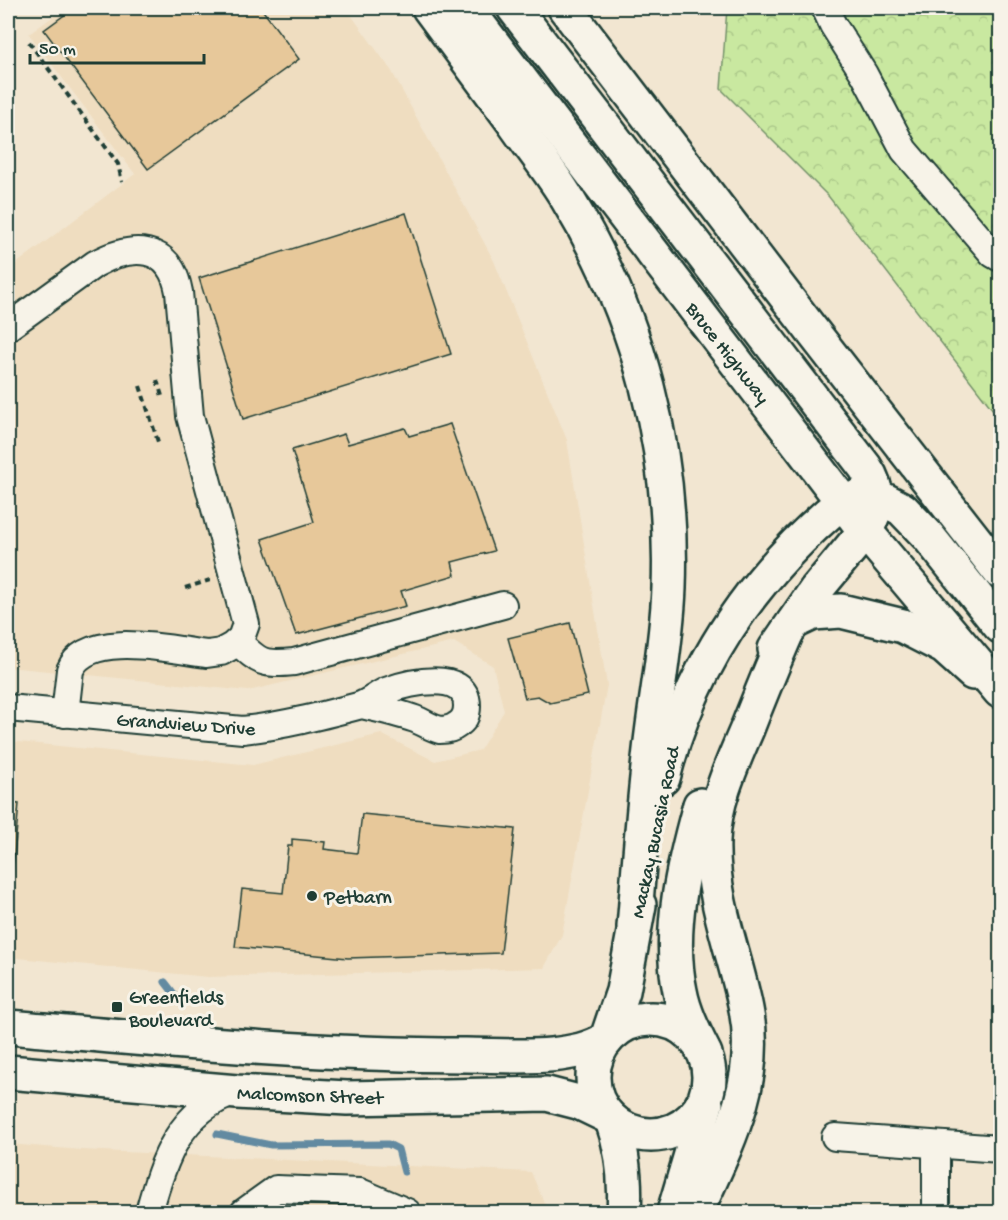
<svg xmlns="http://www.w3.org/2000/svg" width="1008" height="1220" font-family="'Gochi Hand',sans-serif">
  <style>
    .built { fill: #efddc0 }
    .forest { fill: url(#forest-crowns); stroke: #74926a; stroke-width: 1.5 }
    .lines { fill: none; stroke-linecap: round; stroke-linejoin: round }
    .stream { stroke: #628aa1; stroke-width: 7 }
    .building { fill: #e7c89a; stroke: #1f3d34; stroke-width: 1.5 }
    .minor-casing { stroke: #1f3d34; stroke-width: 30 }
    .major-casing { stroke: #1f3d34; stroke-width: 38 }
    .highway-casing { stroke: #1f3d34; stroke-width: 38 }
    .path { stroke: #1f3d34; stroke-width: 4; stroke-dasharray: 6 4.5; stroke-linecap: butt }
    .minor { stroke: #f7f3e8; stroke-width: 26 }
    .major { stroke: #f7f3e8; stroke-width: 33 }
    .highway { stroke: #f7f3e8; stroke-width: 33 }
    .poi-dot { fill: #1f3d34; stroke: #f7f3e8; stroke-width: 2 }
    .labels { text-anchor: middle; stroke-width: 6; stroke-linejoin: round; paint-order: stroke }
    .street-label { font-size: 20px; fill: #1f3d34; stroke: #f7f3e8 }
    .poi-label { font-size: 20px; fill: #1f3d34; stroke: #f7f3e8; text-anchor: start }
  </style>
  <defs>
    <pattern id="forest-crowns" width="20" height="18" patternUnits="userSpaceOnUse" patternTransform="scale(1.5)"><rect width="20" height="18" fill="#c9e8a0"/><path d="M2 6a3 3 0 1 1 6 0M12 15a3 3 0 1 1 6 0" fill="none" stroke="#acc88a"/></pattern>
  </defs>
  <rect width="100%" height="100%" fill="#f2e6d1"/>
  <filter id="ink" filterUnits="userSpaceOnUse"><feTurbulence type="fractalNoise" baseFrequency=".0167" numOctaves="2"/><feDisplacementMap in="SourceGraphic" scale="12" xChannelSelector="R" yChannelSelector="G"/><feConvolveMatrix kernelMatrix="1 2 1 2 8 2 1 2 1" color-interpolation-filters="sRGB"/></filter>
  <g filter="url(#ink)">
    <g class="built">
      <polygon points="65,8 346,8 391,70 494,261 567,440 607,685 562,935 544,968 208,977 8,957 8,741 253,765 381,734 435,761 480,750 504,711 493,666 454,642 248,691 8,667 8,270 135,174 29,34"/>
      <polygon points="8,1144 82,1150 531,1172 548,1212 8,1212"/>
    </g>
    <polygon class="forest" points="727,8 1000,8 1000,419 829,197 721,89"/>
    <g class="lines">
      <g class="stream">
        <polyline points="165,982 182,1004"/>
        <polyline points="217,1134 271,1145 388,1144 398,1149 404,1172"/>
      </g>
    </g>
    <g class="building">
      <polygon points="74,8 261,8 299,59 148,169 44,30"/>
      <polygon points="406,213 451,354 243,419 199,278"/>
      <polygon points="450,424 494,551 452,562 455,575 401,591 406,606 296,635 262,539 314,522 292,450 344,434 348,444 405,428 409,436"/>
      <polygon points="570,623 588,695 550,703 538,696 525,698 508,638"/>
      <polygon points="8,803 19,804 8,920"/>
      <polygon points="362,814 515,829 501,953 348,958 235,947 242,889 283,893 288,846 292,846 292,839 325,842 324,849 357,853"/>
    </g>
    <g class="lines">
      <g class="minor-casing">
        <g id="minor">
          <polyline points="825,8 833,25 864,74 904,150 993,254 1000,258"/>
          <path d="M 8,327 L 95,264 C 132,244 170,243 179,292 L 190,416 L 246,624 L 241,638 L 232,646 L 221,652 L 207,654 C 173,650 87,629 70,670 L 65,714"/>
          <path d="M 238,642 C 260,663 263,665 294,662 L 503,605"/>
          <path d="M 8,708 L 243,730 C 282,726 320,716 358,706 C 368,703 377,695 386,691 C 407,683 467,668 467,706 C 467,714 464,721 457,725 C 452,729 446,730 440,730 C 431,728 423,722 415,719 C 398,713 380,709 362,705"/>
          <polyline points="835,1137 1000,1149"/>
          <path d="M 149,1212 C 163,1160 180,1109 236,1092"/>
          <polyline points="244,1212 276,1189 360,1192 407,1212"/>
          <polyline points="936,1212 936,1145"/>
        </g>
      </g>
      <g class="major-casing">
        <g id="major">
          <path d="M 429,8 C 457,46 486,85 514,123 C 532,149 552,173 568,200 C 639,317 674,451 669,588 C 667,642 656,696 650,750 C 643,809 639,868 634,927"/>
          <polyline points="794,622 813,613 841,611 903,626 944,647 973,673"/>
          <polyline points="775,649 816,590 865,531"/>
          <path d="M 663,778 C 691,666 754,574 843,501"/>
          <path d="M 700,805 C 684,863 667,931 680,991 C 684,1013 695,1034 705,1054"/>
          <circle cx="651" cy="1077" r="58"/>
          <path d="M 8,1027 C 160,1040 313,1055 466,1055 C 508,1055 568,1062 605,1040"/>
          <polyline points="607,1038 623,991 639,905"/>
          <polyline points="8,1072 237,1092 347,1098 547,1094 578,1102 609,1117"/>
          <path d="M 612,1120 C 623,1150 626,1181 624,1212"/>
          <polyline points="674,1212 706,1104"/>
          <path d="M 696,1212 C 725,1148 761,1082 746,1009 C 735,953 711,900 713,841 C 714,803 732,764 747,729 C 760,696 773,664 787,632"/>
        </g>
      </g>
      <g class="highway-casing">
        <g id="highway">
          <polyline points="466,8 865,531 1000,691"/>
          <path d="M 514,8 L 865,467 C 880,489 879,509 865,531"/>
          <polyline points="565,8 813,332 1000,572"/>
          <polyline points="857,497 881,498 902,509 928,536 1000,626"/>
        </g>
      </g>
      <g class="path">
        <polyline points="29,42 118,164 122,182"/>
        <polyline points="157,380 162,396"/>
        <polyline points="140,386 159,445"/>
        <polyline points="185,588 210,580"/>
      </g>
      <use href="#minor" class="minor"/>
      <use href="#major" class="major"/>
      <use href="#highway" class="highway"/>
    </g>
  </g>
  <g class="poi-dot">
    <circle cx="312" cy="896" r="6"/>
    <rect x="111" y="1001" width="12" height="12" rx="3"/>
  </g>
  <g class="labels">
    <g class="street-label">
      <text transform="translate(729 352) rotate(52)" y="7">Bruce Highway</text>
      <text transform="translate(186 723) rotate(4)" y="7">Grandview Drive</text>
      <text transform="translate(654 832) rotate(-78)" y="7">Mackay Bucasia Road</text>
      <text transform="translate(310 1094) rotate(2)" y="7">Malcomson Street</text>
    </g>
    <g class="poi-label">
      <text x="324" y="903">Petbarn</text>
      <text x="129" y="1003">Greenfields<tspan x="129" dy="23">Boulevard</tspan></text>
    </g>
  </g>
  <rect width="1008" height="1220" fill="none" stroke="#f7f3e8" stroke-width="30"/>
  <rect x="15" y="15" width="978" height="1190" fill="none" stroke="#1f3d34" stroke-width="2" filter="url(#ink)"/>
  <path d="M30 54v9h174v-9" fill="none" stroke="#1f3d34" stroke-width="3"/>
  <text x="39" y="54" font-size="18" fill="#1f3d34" stroke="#f7f3e8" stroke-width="4.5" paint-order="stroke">50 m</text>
</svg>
